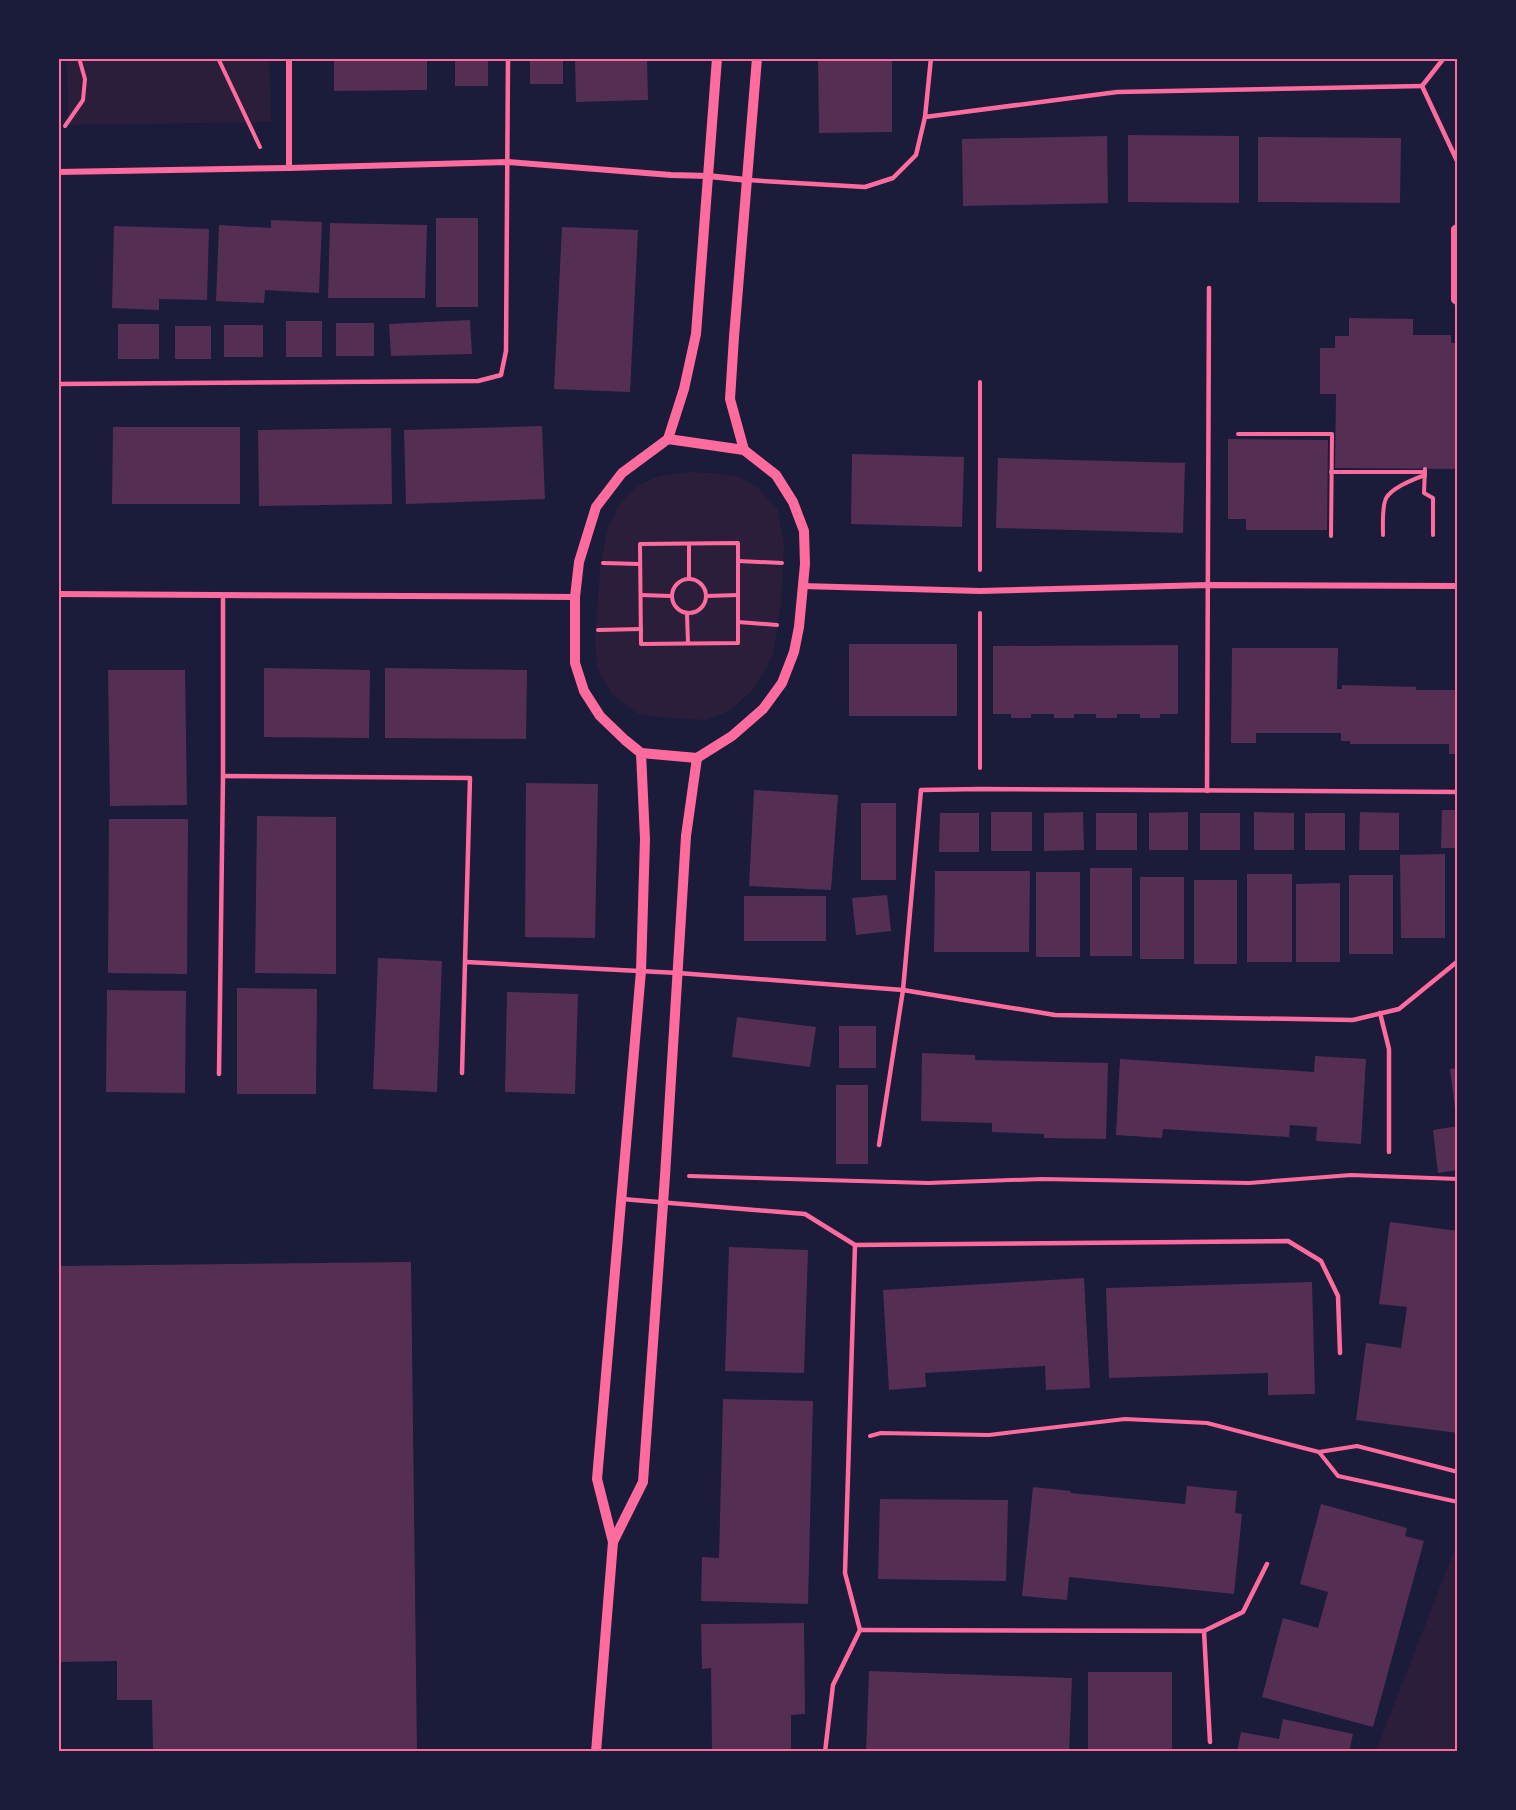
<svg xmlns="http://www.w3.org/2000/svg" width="1516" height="1810" font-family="'Nunito Sans',sans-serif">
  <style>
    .green { fill: #2a1e3b }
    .building { fill: #542f53 }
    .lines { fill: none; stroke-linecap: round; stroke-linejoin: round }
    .path { stroke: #ff6b9d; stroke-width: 4 }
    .service { stroke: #ff6b9d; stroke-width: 4.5 }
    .minor { stroke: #ff6b9d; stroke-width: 6 }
    .tertiary { stroke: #ff6b9d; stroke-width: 10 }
    .neatline { fill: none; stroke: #ff6b9d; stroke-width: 2 }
  </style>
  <rect width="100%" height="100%" fill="#1b1b3a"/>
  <g class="green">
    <polygon points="67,59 269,59 271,122 68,125"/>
    <polygon points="689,472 712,473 740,477 758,488 778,510 784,545 781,604 773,655 755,687 730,711 706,720 667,718 638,714 611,693 597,667 595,640 600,568 607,531 621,502 638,485 660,476"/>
    <polygon points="1457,1543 1457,1751 1376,1751"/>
  </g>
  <g class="building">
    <polygon points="334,58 427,58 427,90 334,91"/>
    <rect x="455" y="58" width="33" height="28"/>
    <rect x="530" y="58" width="33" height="26"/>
    <polygon points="575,58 647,58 648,100 576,102"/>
    <polygon points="818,58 892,58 892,132 819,133"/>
    <polygon points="1128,135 1239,136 1239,203 1128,202"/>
    <polygon points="1107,136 1108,203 963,206 962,139"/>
    <polygon points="1258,137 1401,138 1400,203 1258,202"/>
    <rect x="436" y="218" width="42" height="89"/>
    <polygon points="271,220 322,222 319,293 265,290 264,303 216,301 219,225 271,228"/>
    <polygon points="330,223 427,225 425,298 328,298"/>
    <polygon points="114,226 209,229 207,300 159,299 159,310 112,308"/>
    <polygon points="562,227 638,230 630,392 554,389"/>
    <polygon points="1349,318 1413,319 1413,335 1451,335 1451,343 1458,343 1458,469 1335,468 1336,394 1320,394 1320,348 1335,348 1335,336 1349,336"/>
    <polygon points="470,320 472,354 391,356 389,324"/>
    <rect x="286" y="321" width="36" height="36"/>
    <rect x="336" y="323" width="38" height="33"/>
    <rect x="118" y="324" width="41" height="35"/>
    <rect x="224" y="325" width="39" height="32"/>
    <rect x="175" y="326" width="36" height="33"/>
    <polygon points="542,426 545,499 406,504 404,430"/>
    <polygon points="113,427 240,427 240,504 112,504"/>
    <polygon points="391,428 392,504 259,506 258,430"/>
    <polygon points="1228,439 1328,440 1327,530 1246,530 1246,519 1228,519"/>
    <polygon points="852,454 964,457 962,527 851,524"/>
    <polygon points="998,458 1185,463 1183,533 996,528"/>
    <rect x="849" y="644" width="108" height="72"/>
    <polygon points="1178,645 1178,714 1160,714 1160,718 1140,718 1140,714 1117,714 1117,718 1096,718 1096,714 1074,714 1074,718 1054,718 1054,714 1031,714 1031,718 1011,718 1011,714 993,714 993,646"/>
    <polygon points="1232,648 1338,648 1337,689 1342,689 1342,685 1416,687 1416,690 1458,690 1458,754 1449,754 1449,744 1350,744 1350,741 1341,741 1341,733 1256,733 1256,743 1231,743"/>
    <polygon points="264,668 370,670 369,738 264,737"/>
    <polygon points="385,668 527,670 526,739 385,738"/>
    <polygon points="108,670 185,670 187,805 110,806"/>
    <polygon points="526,783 598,784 595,938 525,937"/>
    <polygon points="754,790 838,795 831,890 749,886"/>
    <rect x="861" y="803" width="35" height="77"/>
    <polygon points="1442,810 1458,810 1458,848 1441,848"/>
    <rect x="991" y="812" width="41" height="39"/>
    <polygon points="1083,812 1084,850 1044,851 1044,813"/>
    <polygon points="1188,812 1188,850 1149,850 1149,813"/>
    <polygon points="1254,812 1294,813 1294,850 1254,850"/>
    <polygon points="1360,812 1399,813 1399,850 1359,850"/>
    <polygon points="940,813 979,813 979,852 939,852"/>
    <rect x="1096" y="813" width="41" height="37"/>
    <rect x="1200" y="813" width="40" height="37"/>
    <rect x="1305" y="813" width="40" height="37"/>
    <polygon points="257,816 336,817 336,974 255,973"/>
    <polygon points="109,819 188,819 187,974 108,973"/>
    <polygon points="1445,854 1445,938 1401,938 1400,855"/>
    <rect x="1090" y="868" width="42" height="88"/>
    <polygon points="935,871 1030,871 1029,952 934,952"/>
    <rect x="1036" y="872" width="44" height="85"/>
    <rect x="1247" y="874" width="45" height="88"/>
    <rect x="1349" y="875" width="44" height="79"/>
    <rect x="1140" y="877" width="44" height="82"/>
    <rect x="1194" y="880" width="43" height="84"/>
    <polygon points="1340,883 1340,962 1296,962 1296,884"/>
    <polygon points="887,895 891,931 856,935 852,898"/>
    <rect x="744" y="896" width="82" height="45"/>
    <polygon points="378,958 442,961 437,1092 373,1089"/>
    <polygon points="237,988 317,989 316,1094 237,1094"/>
    <polygon points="107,990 186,991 185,1093 106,1092"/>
    <polygon points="507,992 578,994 575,1094 505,1092"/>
    <polygon points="737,1017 816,1027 810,1067 732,1057"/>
    <rect x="839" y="1026" width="37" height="42"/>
    <polygon points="922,1053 975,1055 975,1060 1108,1063 1106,1139 1044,1138 1044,1134 992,1132 992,1123 921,1121"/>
    <polygon points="1315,1056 1366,1059 1361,1144 1316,1141 1317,1127 1290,1125 1289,1137 1163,1129 1162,1138 1116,1135 1120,1059 1314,1072"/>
    <polygon points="1458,1068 1458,1116 1456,1116 1450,1069"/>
    <rect x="836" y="1085" width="32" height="79"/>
    <polygon points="1458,1126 1458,1170 1438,1173 1433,1130"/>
    <polygon points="1390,1222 1458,1231 1458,1433 1356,1420 1366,1343 1401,1348 1407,1307 1379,1304"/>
    <polygon points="729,1247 808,1250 804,1373 725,1371"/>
    <polygon points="411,1262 417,1752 153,1752 152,1700 117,1700 117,1661 58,1662 58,1266"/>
    <polygon points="1084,1278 1090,1388 1046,1390 1045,1366 925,1373 926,1387 889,1390 883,1290"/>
    <polygon points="1312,1282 1315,1394 1268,1395 1268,1373 1109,1378 1106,1288"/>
    <polygon points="723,1399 813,1401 808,1604 701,1601 702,1557 719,1558"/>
    <polygon points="1187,1486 1237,1491 1235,1513 1242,1514 1234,1594 1069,1577 1067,1600 1022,1596 1033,1487 1071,1491 1070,1493 1185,1504"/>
    <polygon points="880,1499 1008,1500 1006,1581 878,1579"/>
    <polygon points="1321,1504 1407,1528 1405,1536 1424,1541 1373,1727 1262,1697 1283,1618 1318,1628 1328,1592 1300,1584"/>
    <polygon points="804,1623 805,1714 791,1715 791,1752 712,1752 711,1668 702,1669 701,1624"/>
    <polygon points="869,1671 1072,1678 1069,1752 866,1752"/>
    <rect x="1088" y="1672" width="84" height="80"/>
    <polygon points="1283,1719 1353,1734 1349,1752 1237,1752 1241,1732 1279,1739"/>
  </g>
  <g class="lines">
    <g class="path">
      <polyline points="218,58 260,147"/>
      <polyline points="65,126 83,100 85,79 79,58"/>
      <polyline points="980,382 980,570"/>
      <polyline points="1238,434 1332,434 1331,536"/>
      <polyline points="1425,469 1424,493 1433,498 1433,535"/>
      <polyline points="1331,472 1425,472"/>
      <path d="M 1383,535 C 1383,524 1382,511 1385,501 C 1388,489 1414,479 1425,475"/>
      <polygon points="738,543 738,643 641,644 640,544"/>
      <polyline points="689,544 689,579"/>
      <polyline points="738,561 782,563"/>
      <polyline points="603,563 640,564"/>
      <circle cx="689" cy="596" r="17"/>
      <polyline points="641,595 671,596"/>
      <polyline points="706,596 738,595"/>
      <polyline points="980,613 980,768"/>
      <polyline points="687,614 688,643"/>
      <polyline points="738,622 777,625"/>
      <polyline points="598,630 641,629"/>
      <polyline points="689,1176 928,1183 1042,1179 1249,1183 1351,1175 1458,1179"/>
      <polyline points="870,1436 881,1433 989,1435 1125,1419 1207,1423 1319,1452 1357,1446 1458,1472"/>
      <polyline points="1319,1452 1338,1476 1458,1502"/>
    </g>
    <g class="service">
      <polyline points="1422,86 1458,163"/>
      <polyline points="1422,86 1444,58"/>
      <polyline points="925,117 1117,92 1422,86"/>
      <polyline points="747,180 865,187 893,178 916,155 925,117 931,58"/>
      <polyline points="58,384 478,381 501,375 506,351 508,58"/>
      <polyline points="223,776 470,778 462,1073"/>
      <polyline points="1207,791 1209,288"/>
      <polyline points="466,962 678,973 903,990 1055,1015 1353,1020 1399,1009 1458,961"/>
      <polyline points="1380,1013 1389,1049 1389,1152"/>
      <polyline points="219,1074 223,776 223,596"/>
      <polyline points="879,1145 903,990 921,790 980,789 1458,792"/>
      <polyline points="622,1199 805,1214 855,1245 1288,1241 1321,1261 1338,1296 1340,1353"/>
      <polyline points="860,1630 1204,1631 1243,1612 1267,1564"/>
      <polyline points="1204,1631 1210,1742"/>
      <polyline points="825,1752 833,1685 860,1630 845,1573 855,1245"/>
    </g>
    <g class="minor">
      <polyline points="289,168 289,58"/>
      <polyline points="58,172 289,168 508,162 671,175 708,176 747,180"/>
      <polyline points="1458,226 1454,229 1454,300 1458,303"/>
      <polyline points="802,586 980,591 1208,585 1458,586"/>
      <polyline points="58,594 575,597"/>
    </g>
    <g class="tertiary">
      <polygon points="668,439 744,450 776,475 793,502 804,531 805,564 799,627 794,652 782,683 763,709 732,736 697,758 641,753 625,740 600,716 584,691 575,663 575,597 579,562 596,507 622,473"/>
      <polyline points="668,439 684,389 696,334 717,58"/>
      <polyline points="744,450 730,399 734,337 757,58"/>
      <polyline points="613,1542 643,1482 665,1176 686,836 697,758"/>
      <polyline points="596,1752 613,1542 597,1479 641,971 645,839 641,753"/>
    </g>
  </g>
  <rect width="1516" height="1810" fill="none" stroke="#1b1b3a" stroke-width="120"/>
  <rect x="60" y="60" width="1396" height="1690" class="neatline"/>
</svg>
